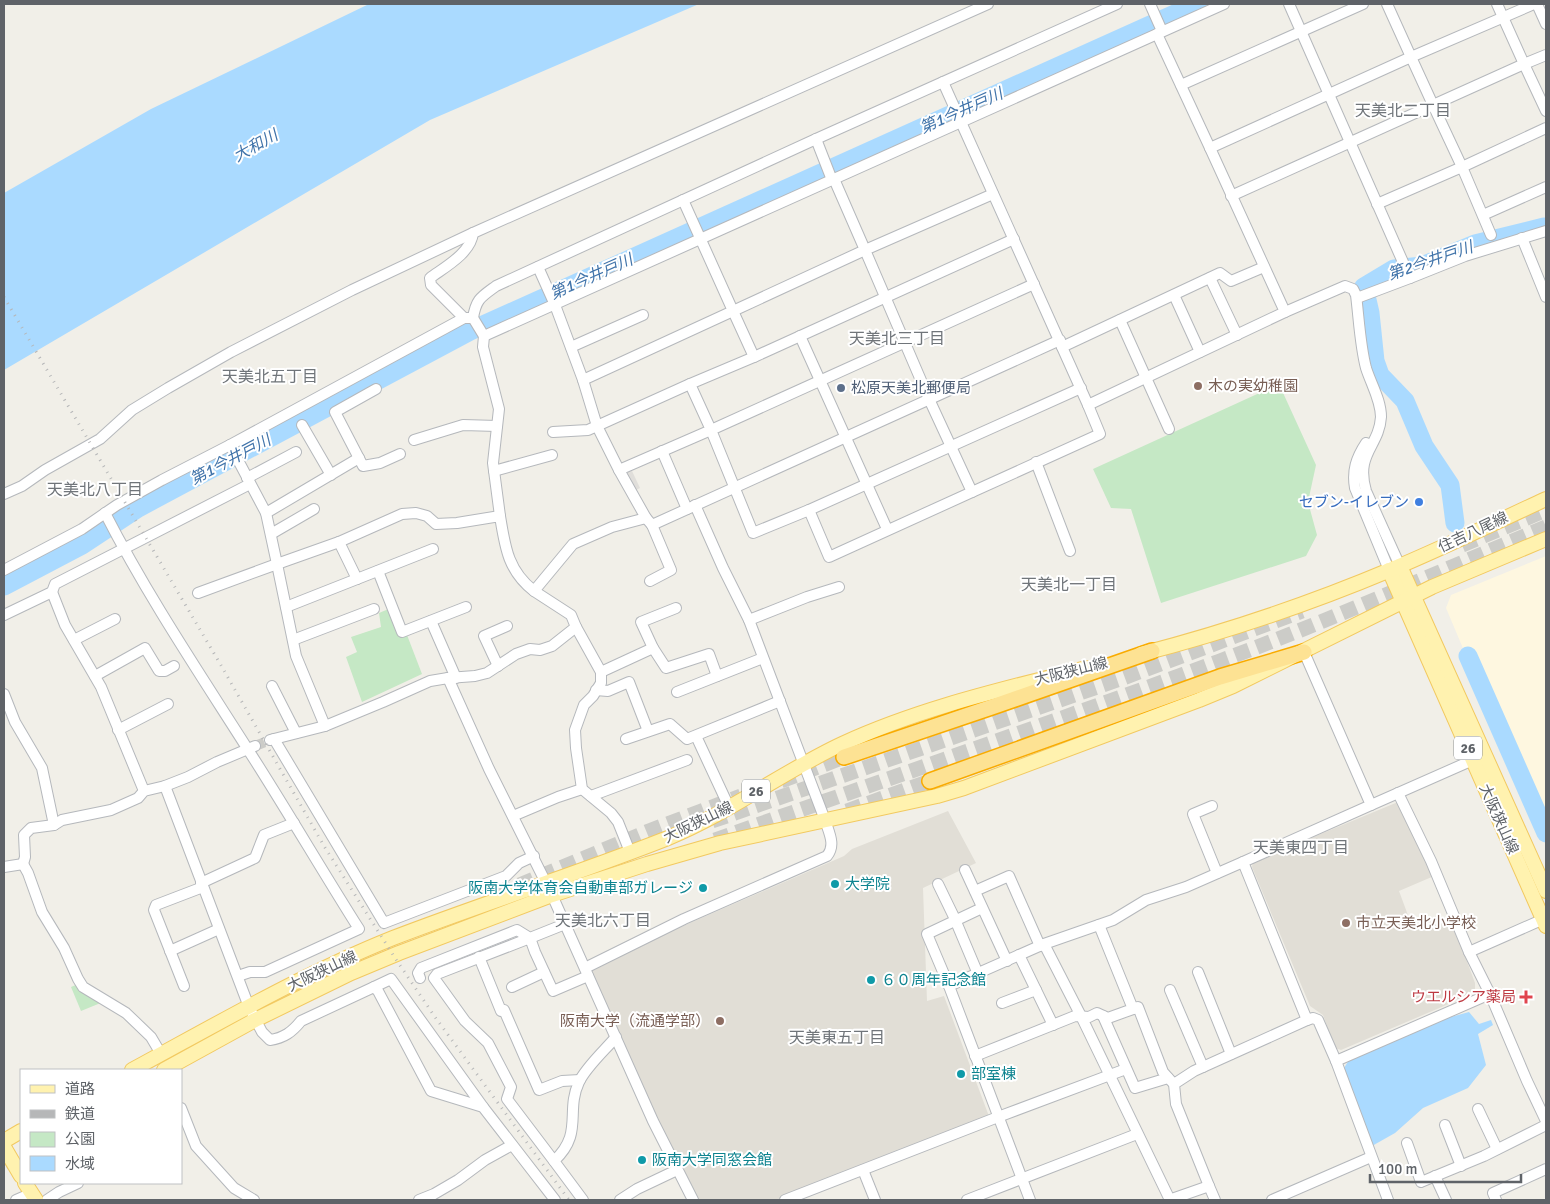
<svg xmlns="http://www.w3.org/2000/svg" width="1550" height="1204" font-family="Signika,'Noto Sans JP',sans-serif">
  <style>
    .commercial { fill: #fef7e0 }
    .industrial { fill: #e0deda }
    .education { fill: #e1ded6 }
    .green { fill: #c5e8c5 }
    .water { fill: #aadaff }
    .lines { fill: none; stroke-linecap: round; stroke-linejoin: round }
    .river { stroke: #aadaff; stroke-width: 19 }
    .minor-tunnel { stroke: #ccccc8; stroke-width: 10; stroke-dasharray: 10 5; stroke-linecap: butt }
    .highway-tunnel { stroke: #ccccc8; stroke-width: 15; stroke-dasharray: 15 8; stroke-linecap: butt }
    .minor-casing { stroke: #b5b8bc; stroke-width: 12 }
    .major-casing { stroke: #f2c960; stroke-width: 16 }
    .highway-casing { stroke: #f9ab00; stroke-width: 18 }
    .minor { stroke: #fff; stroke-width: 10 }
    .major { stroke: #fff2af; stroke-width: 14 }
    .highway { stroke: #fde293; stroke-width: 15 }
    .rail { stroke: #b6b7b8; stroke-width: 3; stroke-dasharray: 1 6; stroke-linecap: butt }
    .education-dot { fill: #8d6e63; stroke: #fff; stroke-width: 2 }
    .service-dot { fill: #5c6f8a; stroke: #fff; stroke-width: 2 }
    .shop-dot { fill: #3f7fe0; stroke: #fff; stroke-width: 2 }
    .culture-dot { fill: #0f9aa8; stroke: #fff; stroke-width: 2 }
    .health-dot { fill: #e0444e; stroke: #fff; stroke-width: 2 }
    .labels { text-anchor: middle; stroke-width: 4; stroke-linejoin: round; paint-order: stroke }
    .shield { fill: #fff; stroke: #8f9295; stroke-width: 1 }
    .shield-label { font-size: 14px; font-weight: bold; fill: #5f6368 }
    .education-label { font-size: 15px; fill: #785e54; stroke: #fff; text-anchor: start }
    .service-label { font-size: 15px; fill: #4e5e75; stroke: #fff; text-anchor: start }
    .shop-label { font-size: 15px; fill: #366cbe; stroke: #fff; text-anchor: end }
    .street-label { font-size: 15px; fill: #5f6368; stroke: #fff }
    .culture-label { font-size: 15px; fill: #0d838f; stroke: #fff; text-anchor: start }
    .health-label { font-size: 15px; fill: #be3a42; stroke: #fff; text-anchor: end }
    .water-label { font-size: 16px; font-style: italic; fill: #4174aa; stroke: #fff }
    .neighbourhood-label { font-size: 16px; fill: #70757a; stroke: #fff }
  </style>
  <rect width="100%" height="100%" fill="#f1efe8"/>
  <polygon class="commercial" points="1546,556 1546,826 1471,651 1465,653 1446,608 1451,595"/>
  <polygon class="industrial" points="632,471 640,488 636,490 627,475 628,472"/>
  <g class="education">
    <polygon points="1398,802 1434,876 1399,891 1409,918 1415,931 1451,918 1475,983 1475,989 1458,1000 1341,1050 1335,1048 1323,1015 1310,1006 1252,867 1253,862"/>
    <polygon points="948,811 976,863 923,888 927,1001 944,996 990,1119 779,1200 697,1200 661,1130 590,971 592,968 621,953 844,856 852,849"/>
  </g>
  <g class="green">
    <polygon points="1279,384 1316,465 1308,502 1317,535 1306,556 1161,603 1131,509 1111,508 1093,469"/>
    <polygon points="391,608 407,635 422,674 362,702 346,657 357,652 351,637 381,627 379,613"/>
    <polygon points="78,984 103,1002 81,1011 71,987"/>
  </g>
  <g class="water">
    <polygon points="369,4 699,4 430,120 4,370 4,193 151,109"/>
    <polygon points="1469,1012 1479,1024 1491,1020 1493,1025 1478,1034 1486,1065 1468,1088 1423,1108 1395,1133 1372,1146 1344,1068 1349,1060 1447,1018"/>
  </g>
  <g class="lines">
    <g class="river">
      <polyline points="1455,523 1450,485 1424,446 1405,401 1380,375 1375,361 1370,313 1364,287 1394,269 1422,266 1475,244 1544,227"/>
      <polyline points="4,586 82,545 138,508 470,331 1197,4"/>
      <polyline points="1468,656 1546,833"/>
    </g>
    <polyline class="minor-tunnel" points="255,746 270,740"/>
    <g class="highway-tunnel">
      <polyline points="1462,545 1546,510"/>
      <polyline points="781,781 844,757"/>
      <polyline points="847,811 930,781"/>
      <polyline points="712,821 1123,678 1302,611"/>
      <path d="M 715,840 C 886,779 1058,721 1228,658 C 1336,618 1441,571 1546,527"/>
      <polyline points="498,894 649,831 741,796"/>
      <polyline points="4,1163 21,1153"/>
    </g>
    <g class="minor-casing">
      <g id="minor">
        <polyline points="1150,4 1162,31"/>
        <polyline points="1289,4 1410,278 1357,298"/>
        <polyline points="1387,4 1411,57 1534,4"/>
        <polyline points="1497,4 1524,64 1546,55"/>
        <polyline points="1537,4 1546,24"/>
        <polyline points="1157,34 1210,148"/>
        <polyline points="943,82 1088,405 1285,312 1210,148 1411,57 1433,105 1524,64 1546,111"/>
        <polyline points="1181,85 1363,4"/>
        <polyline points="816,139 832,180"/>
        <polyline points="993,194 865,250 929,399 972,492 1100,434 1088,405"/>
        <polyline points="1231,196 1433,105 1462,167 1546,128"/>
        <polyline points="1377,204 1462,167 1491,235"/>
        <polyline points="1483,215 1546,187"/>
        <polyline points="1522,238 1546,297"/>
        <polyline points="538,267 555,305 583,380 597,426 619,470"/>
        <polyline points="1210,278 1237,335"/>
        <polyline points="1410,278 1465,256 1546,231"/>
        <polyline points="1034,284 711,430 753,533 809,510 1081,388"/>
        <polyline points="1174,295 1200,352"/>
        <path d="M 1285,312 L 1345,286 L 1353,289 L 1356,295 C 1359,319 1360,345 1366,368 C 1371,384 1381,400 1381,417 C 1379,447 1355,453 1366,491 L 1400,566"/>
        <path d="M 464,318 L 431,285 L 430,278 C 445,267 471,253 473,233"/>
        <path d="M 473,318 C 476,299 481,297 496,286 L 816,139 L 1117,4"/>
        <polyline points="1120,320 1169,429"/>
        <polyline points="484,336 483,347 499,409 493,463 500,516"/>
        <polyline points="800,336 887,529"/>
        <polyline points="571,347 643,315"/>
        <polyline points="1062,347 1220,273 1231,281 1264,267"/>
        <polyline points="754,357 1014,239"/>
        <polyline points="583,380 733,311 683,200"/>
        <polyline points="376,389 335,412 363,466 380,463 400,454"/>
        <polyline points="302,425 331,475"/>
        <polyline points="553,432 588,430 690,384"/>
        <polyline points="414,440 463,425 497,426"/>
        <path d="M 1366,443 C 1356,458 1352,471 1355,488 L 1389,570"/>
        <path d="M 230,445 L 266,513 L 277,564 L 339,542 L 402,514 L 416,513 L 427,516 L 436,524 L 457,523 L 500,516 C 505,547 508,571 534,591 L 573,544 L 612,527 L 646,518 L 619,470 L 711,430 L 690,384 L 754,357 L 733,311 L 865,250 L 834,179"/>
        <polyline points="662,451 687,509"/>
        <polyline points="1036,462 1070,551"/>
        <polyline points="494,471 552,455"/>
        <polyline points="247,478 296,452"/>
        <polyline points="4,494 22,486 45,470 100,439 132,410 168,388 231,352 352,290 473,233 988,4"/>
        <polyline points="809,510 829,557 972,492"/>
        <path d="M 105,513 C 147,595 198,671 247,748 C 285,807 321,869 359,929 L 265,972 L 250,972 L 238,976"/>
        <polyline points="266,513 359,458"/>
        <polyline points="646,518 652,525 1060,340"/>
        <polyline points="271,534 314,509"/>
        <polyline points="339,542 357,579"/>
        <polyline points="4,570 82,529 117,505 162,480 230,445 464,318 473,318 484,336 1224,4"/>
        <polyline points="378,571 402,632 466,607"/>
        <polyline points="650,581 671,570 652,525"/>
        <polyline points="52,592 65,625 101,687 144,791"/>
        <polyline points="198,593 277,564 296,656 325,726 270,740"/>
        <polyline points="286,607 433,549"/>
        <polyline points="4,615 52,592 55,584 250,484"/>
        <polyline points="749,620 807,597 839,587"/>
        <polyline points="431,621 456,678"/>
        <polyline points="576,627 601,672 601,683 593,696 584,705 575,730 576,748 582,789 611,813 618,822 630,852"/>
        <polyline points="74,640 115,619"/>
        <polyline points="293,640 374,609"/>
        <polyline points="653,648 641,622 676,608"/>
        <polyline points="1304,652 1371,805 1243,862 1307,1020 1313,1018 1318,1020 1336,1061 1388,1200"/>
        <polyline points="498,666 484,636 507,626"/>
        <polyline points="601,672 653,648 666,668 709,654 717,676"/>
        <polyline points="95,676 145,648 159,671 165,671 174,666"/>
        <polyline points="448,678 489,769 552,895 653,1121 693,1200"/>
        <polyline points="272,686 296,733"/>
        <polyline points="596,690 608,691 629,682 648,731"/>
        <polyline points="677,692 763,658"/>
        <polyline points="4,694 15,722 42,768 54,825"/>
        <polyline points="325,726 383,702 430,681 448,678 475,676 487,673 516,654 530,649 540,650 552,646 576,627 571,615 534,591"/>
        <polyline points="118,730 168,704"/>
        <polyline points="696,736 729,807"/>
        <polyline points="274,739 384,923 506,876 519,863 534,856"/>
        <polyline points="626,739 670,724 687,739 780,701"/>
        <path d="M 165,786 L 249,1007 L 262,1032 L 270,1040 C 284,1038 292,1032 301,1021 L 374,987 L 378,991 L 431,1091 L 483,1107 L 555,1200"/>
        <polyline points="1398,793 1431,861 1469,952 1490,994 1527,1081 1546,1121"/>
        <polyline points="591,796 687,760"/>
        <polyline points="1371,805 1473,760"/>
        <polyline points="1212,806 1193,814 1217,873"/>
        <polyline points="513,816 558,797 582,789"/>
        <polyline points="23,864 25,857 24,835 31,828 54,825 62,820 111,810 138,798 144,791 165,786 188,777 217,762 255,746"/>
        <polyline points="23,864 28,873 42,912 64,948 78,979 83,987 126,1013 151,1037 161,1054"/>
        <polyline points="4,867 23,864"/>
        <polyline points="965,870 1007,961"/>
        <polyline points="201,883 255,858 264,835 294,823"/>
        <polyline points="938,884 954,917 978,974"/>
        <polyline points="975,891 1009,876 1040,946"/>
        <polyline points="1044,944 1081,1016 1170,1200"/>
        <polyline points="170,951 219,929"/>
        <polyline points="1469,952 1546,918"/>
        <polyline points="1019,955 1053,1025"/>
        <polyline points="479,957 501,1011 504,1010 539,1090 562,1081 580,1080"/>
        <path d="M 585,968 L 684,919 L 827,856 C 836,845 829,833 825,820 L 749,620 L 723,568 L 695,505"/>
        <polyline points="1198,972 1231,1054"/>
        <polyline points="420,978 418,973 421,968 517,930 530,938 565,924"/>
        <polyline points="184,986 154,910 156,905 203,887"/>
        <polyline points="949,986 927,934 982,908"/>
        <polyline points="374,987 391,979 483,1107"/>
        <polyline points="512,987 544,972"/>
        <polyline points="1170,990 1203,1067"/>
        <polyline points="1002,1003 1036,990"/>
        <polyline points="1133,1009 1138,1007 1163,1072 1172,1082"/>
        <polyline points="1103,1016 1135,1088 1168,1078"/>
        <polyline points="975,1056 1075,1016 1089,1017 1097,1013 1108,1018 1133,1009 1099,925"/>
        <polyline points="1336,1061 1490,994"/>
        <polyline points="181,1108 196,1146 234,1188 254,1200"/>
        <polyline points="1478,1109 1497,1149"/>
        <polyline points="1445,1125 1461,1166"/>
        <polyline points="1407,1143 1421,1182 1484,1156 1546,1125"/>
        <polyline points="554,1161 507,1099 511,1087 488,1043 465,1021 434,978 437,974 530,938 535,952 553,991 588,976"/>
        <polyline points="863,1170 875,1200"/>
        <polyline points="1435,1176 1446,1200"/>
        <polyline points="1209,1186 1176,1104 1174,1084 1194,1071 1307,1020"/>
        <polyline points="16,1200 32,1193"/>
        <polyline points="47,1200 59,1192 78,1183"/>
        <polyline points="419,1200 434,1194 458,1180 485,1160 512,1145"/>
        <path d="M 583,1200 L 554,1161 C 584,1133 565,1112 579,1082 C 586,1067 605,1050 616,1037"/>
        <polyline points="620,1200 637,1189 677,1170"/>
        <polyline points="785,1200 998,1117 1126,1069"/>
        <polyline points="967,1200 1137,1134"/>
        <polyline points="1030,1200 949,986 1044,944 1113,920 1146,900 1186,887 1243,862"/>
        <polyline points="1169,1200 1209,1186 1215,1200"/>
        <polyline points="1272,1200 1371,1157"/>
        <polyline points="1496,1200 1493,1193 1546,1169"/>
      </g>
    </g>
    <g class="major-casing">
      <g id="major">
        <polyline points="1400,566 1546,891"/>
        <polyline points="1389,570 1546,926"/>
        <path d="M 1141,654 C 1226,632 1309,604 1390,570 C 1443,548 1494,523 1546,499"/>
        <path d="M 132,1070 C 217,1024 303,974 393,938 C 484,903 577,874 668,838 C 729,813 782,772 842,744 C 920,708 1004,689 1086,668"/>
        <polyline points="164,1070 255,1020 351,973 399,953 552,895 647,864 720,843 937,796 964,788 1199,700 1233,686 1432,587 1546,539"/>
        <polyline points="4,1141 21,1131"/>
        <polyline points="4,1147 21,1176"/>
        <polyline points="25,1183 36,1200"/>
      </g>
    </g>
    <g class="highway-casing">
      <g id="highway">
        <polyline points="844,757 992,707 1152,651"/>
        <polyline points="930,781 1220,677 1304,652"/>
      </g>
    </g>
    <use href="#minor" class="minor"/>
    <use href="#major" class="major"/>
    <use href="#highway" class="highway"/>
    <polyline class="rail" points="4,297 222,667 324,846 395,958 435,1017 569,1200"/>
  </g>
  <g class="education-dot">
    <circle cx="1198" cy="386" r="5"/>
    <circle cx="1346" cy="923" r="5"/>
    <circle cx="720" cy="1021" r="5"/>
  </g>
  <circle class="service-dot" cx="841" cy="388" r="5"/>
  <circle class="shop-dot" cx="1419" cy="502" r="5"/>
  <g class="culture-dot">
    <circle cx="835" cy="884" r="5"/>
    <circle cx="703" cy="888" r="5"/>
    <circle cx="871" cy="980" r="5"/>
    <circle cx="961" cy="1074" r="5"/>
    <circle cx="642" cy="1160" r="5"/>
  </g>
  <path class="health-dot" d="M1523.5 989.5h5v5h5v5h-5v5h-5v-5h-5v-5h5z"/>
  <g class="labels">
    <g class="shield">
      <rect x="1454" y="736.5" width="28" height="23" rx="4"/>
      <rect x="742" y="779.5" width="28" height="23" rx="4"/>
    </g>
    <g class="shield-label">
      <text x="1468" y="753">26</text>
      <text x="756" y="796">26</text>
    </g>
    <g class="education-label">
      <text x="1208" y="391">木の実幼稚園</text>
      <text x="1356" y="928">市立天美北小学校</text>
      <text x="710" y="1026" text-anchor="end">阪南大学（流通学部）</text>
    </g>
    <g class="service-label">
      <text x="851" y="393">松原天美北郵便局</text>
    </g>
    <g class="shop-label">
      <text x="1409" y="507">セブン-イレブン</text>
    </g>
    <g class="street-label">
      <text transform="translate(1473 532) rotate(-25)" y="5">住吉八尾線</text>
      <text transform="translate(1071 671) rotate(-14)" y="5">大阪狭山線</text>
      <text transform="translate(1499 819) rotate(66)" y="5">大阪狭山線</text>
      <text transform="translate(698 822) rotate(-26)" y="5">大阪狭山線</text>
      <text transform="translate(322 971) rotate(-25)" y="5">大阪狭山線</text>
    </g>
    <g class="culture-label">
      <text x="845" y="889">大学院</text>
      <text x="693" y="893" text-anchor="end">阪南大学体育会自動車部ガレージ</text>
      <text x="881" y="985">６０周年記念館</text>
      <text x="971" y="1079">部室棟</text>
      <text x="652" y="1165">阪南大学同窓会館</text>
    </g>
    <g class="health-label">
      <text x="1516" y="1002">ウエルシア薬局</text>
    </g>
    <g class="water-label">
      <text transform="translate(961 110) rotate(-24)" y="6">第1今井戸川</text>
      <text transform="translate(255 145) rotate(-29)" y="6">大和川</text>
      <text transform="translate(1430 260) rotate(-19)" y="6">第2今井戸川</text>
      <text transform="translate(591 276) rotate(-24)" y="6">第1今井戸川</text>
      <text transform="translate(230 459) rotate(-28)" y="6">第1今井戸川</text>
    </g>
    <g class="neighbourhood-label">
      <text x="1403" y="116">天美北二丁目</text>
      <text x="897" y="344">天美北三丁目</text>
      <text x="270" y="382">天美北五丁目</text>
      <text x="95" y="495">天美北八丁目</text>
      <text x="1069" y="590">天美北一丁目</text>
      <text x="1301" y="853">天美東四丁目</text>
      <text x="603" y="926">天美北六丁目</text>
      <text x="837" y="1043">天美東五丁目</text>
    </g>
  </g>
  <rect width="1550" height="1204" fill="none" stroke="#5f6368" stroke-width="10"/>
  <rect x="20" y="1069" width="162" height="115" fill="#ffffff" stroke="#bfc1c3"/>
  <rect x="30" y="1085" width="25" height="8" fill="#fff2af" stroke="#bfc1c3"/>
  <text x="65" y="1094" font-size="15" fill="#5f6368">道路</text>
  <rect x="30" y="1110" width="25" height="8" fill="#b6b7b8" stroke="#bfc1c3"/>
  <text x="65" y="1119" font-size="15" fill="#5f6368">鉄道</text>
  <rect x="30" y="1132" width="25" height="15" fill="#c5e8c5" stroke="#bfc1c3"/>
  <text x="65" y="1144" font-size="15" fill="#5f6368">公園</text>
  <rect x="30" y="1156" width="25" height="15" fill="#aadaff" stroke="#bfc1c3"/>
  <text x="65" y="1169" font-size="15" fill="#5f6368">水域</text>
  <path d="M1370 1174v8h151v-8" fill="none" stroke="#5f6368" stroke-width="2.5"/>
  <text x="1378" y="1174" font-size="15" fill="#5f6368" stroke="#ffffff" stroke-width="4" paint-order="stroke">100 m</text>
</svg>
